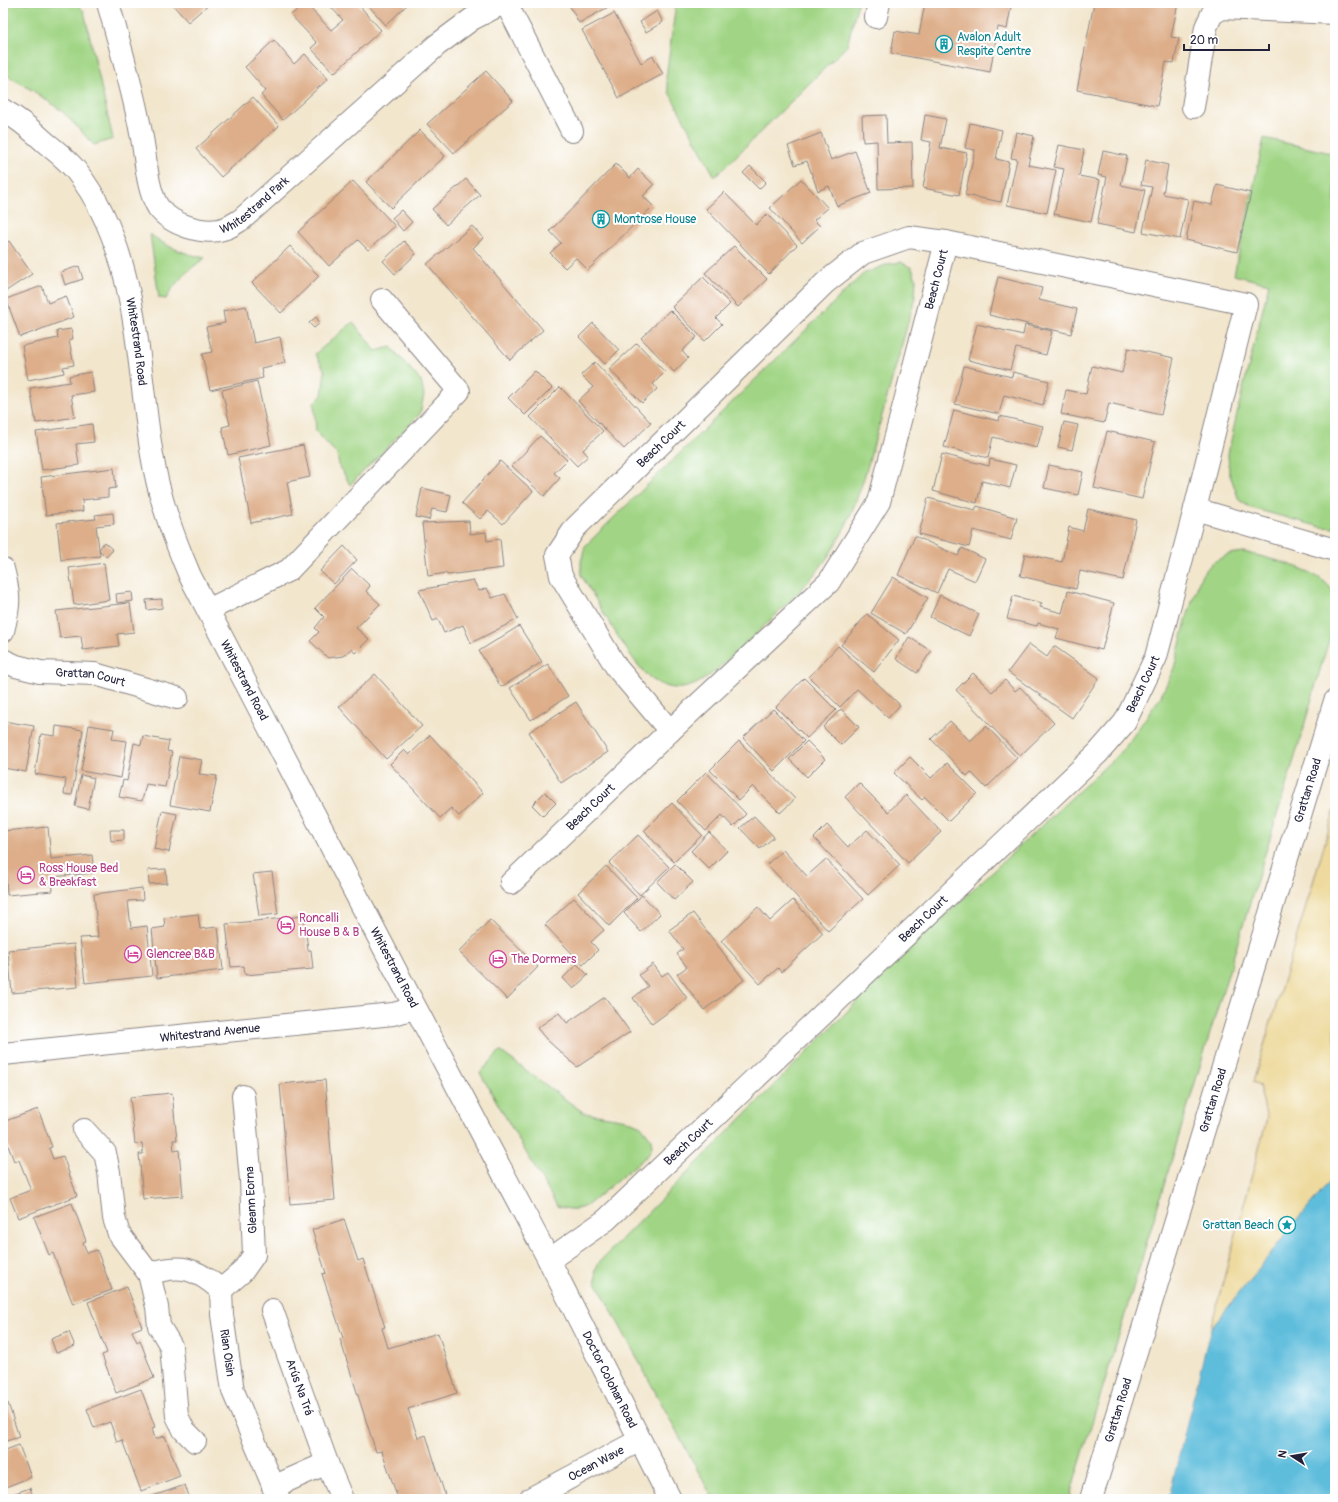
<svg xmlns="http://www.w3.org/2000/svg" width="1338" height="1502" font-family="Pangolin,sans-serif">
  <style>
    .green { fill: #a1d585; stroke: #627c60 }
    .sand { fill: #eeda9e; stroke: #887e6c }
    .water { fill: #5ebddc; stroke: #40708c }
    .pier { fill: #f2e6cd }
    .building { fill: #ddae89 }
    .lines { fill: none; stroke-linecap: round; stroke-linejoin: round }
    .street-casing { stroke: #8a8484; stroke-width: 24 }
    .secondary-casing { stroke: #8a8484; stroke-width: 24 }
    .street { stroke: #fff; stroke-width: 22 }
    .secondary { stroke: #fff; stroke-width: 22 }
    .labels { text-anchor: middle; stroke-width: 4; stroke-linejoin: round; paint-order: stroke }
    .culture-label { font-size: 12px; fill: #0d838f; stroke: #fff; text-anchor: start }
    .street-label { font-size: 12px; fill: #22223b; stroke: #fff }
    .hotel-label { font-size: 12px; fill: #b23c85; stroke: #fff; text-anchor: start }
  </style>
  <rect width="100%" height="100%" fill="#fff"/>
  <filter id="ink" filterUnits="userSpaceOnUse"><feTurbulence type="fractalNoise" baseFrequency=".025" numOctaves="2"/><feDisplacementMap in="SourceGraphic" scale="8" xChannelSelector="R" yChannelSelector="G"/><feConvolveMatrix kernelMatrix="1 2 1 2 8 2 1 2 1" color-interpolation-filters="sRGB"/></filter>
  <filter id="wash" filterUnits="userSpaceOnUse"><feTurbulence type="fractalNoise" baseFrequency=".012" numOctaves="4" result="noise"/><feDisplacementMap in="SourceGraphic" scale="16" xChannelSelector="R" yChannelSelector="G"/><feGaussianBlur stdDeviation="0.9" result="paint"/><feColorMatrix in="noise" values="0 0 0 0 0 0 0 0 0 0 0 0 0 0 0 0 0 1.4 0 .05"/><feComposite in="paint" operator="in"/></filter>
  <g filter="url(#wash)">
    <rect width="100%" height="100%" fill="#f2e6cd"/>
    <g class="green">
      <polygon points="3,3 76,3 84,11 113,139 94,145 62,111 35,92 3,73"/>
      <polygon points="676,3 858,3 847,46 715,177 669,92 666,78"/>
      <polygon points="1264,138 1335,154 1335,528 1321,527 1251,508 1239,500 1229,472 1228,454 1238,409 1269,284 1234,275"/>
      <path d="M 150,234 C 166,247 185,254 205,258 C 189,269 175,282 166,299 L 159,298 Z"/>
      <path d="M 901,262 L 912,268 L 916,279 L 915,297 C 904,338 892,379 881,419 C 866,472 853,527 818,570 C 793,601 763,627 735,653 C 711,675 687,702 653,680 C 632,666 596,599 581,575 L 581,562 L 585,546 L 863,274 L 888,264 Z"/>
      <polygon points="353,322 376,351 391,347 421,381 424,395 420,414 350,485 339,465 337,454 316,432 314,403 322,395 325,371 315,354"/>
      <path d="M 1244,552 C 1266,558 1329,570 1335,597 C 1338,618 1328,643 1322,663 C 1307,717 1291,771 1274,825 C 1204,1049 1138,1274 1069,1499 L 713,1499 L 596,1282 L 595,1270 L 600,1261 L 910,948 L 1124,749 L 1161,696 L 1174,668 L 1187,617 L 1201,576 L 1212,563 L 1229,554 Z"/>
      <path d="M 500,1051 L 584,1113 L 627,1120 L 641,1126 L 651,1139 L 652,1146 L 648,1155 L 589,1204 C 578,1211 570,1210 557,1206 L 480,1073 Z"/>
    </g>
    <polygon class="sand" points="1335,809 1335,1499 1168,1499 1210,1330 1267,1119 1259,1085 1253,1082"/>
    <polygon class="water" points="1335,1175 1335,1499 1168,1499 1210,1330 1298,1219"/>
    <polygon class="pier" points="1211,1325 1168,1499 1166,1499 1208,1330"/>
    <g id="blocks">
      <g class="building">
        <polygon points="171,3 210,3 188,22"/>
        <polygon points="305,3 331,30 343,20 327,3 357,3 381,30 334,73 311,48 317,43 291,15"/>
        <polygon points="366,3 409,3 386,25"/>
        <polygon points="568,3 609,3 610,6 579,23"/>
        <polygon points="925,3 1004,3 1003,6 1011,7 1007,29 998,27 990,72 891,53 895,31 919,35"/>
        <polygon points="1094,3 1178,3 1171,37 1179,38 1174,63 1166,62 1157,106 1077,90"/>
        <polygon points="657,11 663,22 646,32 640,22"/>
        <polygon points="614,13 641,63 653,56 663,74 619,98 582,30"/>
        <polygon points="274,40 294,64 305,54 328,79 283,120 261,95 266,91 245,67"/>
        <polygon points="486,71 513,101 454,153 427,124"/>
        <polygon points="253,97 279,126 221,177 196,149"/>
        <polygon points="886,115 887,143 912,142 913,188 878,189 877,141 863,142 862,116"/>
        <polygon points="925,115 946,119 940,148 967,153 959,195 923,188 931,142 921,140"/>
        <polygon points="970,123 1002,130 996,159 1009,162 1001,202 965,195 975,150 965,148"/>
        <polygon points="420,130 445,156 391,208 366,182"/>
        <polygon points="1016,132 1034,136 1028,165 1056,170 1047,213 1007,205 1017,159 1011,158"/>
        <polygon points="821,133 831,160 855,151 871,193 837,206 829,186 818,191 807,161 795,165 788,146"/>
        <polygon points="1059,145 1084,150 1079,176 1100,180 1091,222 1054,214 1064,169 1054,167"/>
        <polygon points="1103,151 1127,156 1121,185 1145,190 1136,232 1097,224 1107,177 1098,175"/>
        <polygon points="1146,160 1168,165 1163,194 1188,199 1180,239 1143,232 1152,187 1141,185"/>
        <polygon points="616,164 630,178 638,169 654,185 643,196 653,206 588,270 576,258 565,268 550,253 561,243 550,231"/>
        <polygon points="750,166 766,182 759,189 743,173"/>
        <polygon points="466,179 480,195 446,225 432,209"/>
        <polygon points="801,179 828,208 814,220 820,226 802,243 770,208"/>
        <polygon points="353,181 395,226 368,250 358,240 329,266 298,232"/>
        <polygon points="1217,185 1251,193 1237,252 1186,240 1194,201 1212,205"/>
        <polygon points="724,192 756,225 767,214 797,245 769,274 706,209"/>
        <polygon points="401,210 412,222 403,231 392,218"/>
        <polygon points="472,226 483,238 473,248 543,330 510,360 427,264"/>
        <polygon points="9,241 32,274 3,293 3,245"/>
        <polygon points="404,241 416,254 395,274 383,261"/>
        <polygon points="290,246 319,276 281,313 252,283"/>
        <polygon points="734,246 767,279 738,307 705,273"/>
        <polygon points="79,266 83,279 65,285 61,272"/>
        <polygon points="703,277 730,304 716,318 722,324 705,341 672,307"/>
        <polygon points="998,277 1042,288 1039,300 1077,309 1071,334 989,315"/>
        <polygon points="42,286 48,303 66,296 74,317 20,337 6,299"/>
        <polygon points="246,306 254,343 280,337 285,363 261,368 263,378 210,390 202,354 212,352 206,327 225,323 223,311"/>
        <polygon points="670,310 697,337 682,351 688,358 674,372 641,338"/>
        <polygon points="316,317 320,323 314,328 309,323"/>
        <polygon points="593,323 619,350 605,364 579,337"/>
        <polygon points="977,324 1023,335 1025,325 1052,331 1046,355 1016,348 1010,370 968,360"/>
        <polygon points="71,329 73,339 69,340 74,365 63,367 64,373 28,380 22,346 58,338 57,331"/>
        <polygon points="637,343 665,372 653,384 657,389 642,403 609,369"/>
        <polygon points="1128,348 1174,358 1161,415 1109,403 1104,423 1061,414 1066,390 1086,394 1092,366 1122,373"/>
        <polygon points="595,362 651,423 624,449 578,401 593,387 581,375"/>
        <polygon points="964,366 1012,377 1013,372 1049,381 1043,405 1004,395 999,414 955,404"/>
        <polygon points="535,371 552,388 525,415 508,398"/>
        <polygon points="91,372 94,392 71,395 75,417 36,423 30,388 70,382 69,376"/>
        <polygon points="257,381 271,445 228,455 222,427 230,425 222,390"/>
        <polygon points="560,387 603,431 583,450 588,456 577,466 530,417"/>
        <polygon points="954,410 999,421 1000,416 1043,426 1037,448 993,437 988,458 944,447"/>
        <polygon points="1064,422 1078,425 1072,450 1058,447"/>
        <polygon points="92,424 94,442 76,444 79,465 42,470 36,432"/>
        <polygon points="1107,431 1155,442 1142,499 1094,488"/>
        <polygon points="540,436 567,460 554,473 560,478 544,496 512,466"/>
        <polygon points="303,445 310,477 287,482 293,514 251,523 238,458"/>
        <polygon points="942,454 989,466 990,459 1016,465 1010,488 982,481 977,503 933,491"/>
        <polygon points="500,461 533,491 503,524 488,511 480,519 462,503"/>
        <polygon points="1049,465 1083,472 1078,495 1044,488"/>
        <polygon points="114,468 116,488 108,489 108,497 82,500 83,511 46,515 41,477"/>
        <polygon points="422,488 451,495 447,512 432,509 429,520 416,517"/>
        <polygon points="928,498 975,510 977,506 1017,518 1011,540 973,530 969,547 919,534"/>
        <polygon points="1088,509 1136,520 1123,580 1080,571 1076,589 1020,576 1025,554 1062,562 1069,527 1083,531"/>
        <polygon points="113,513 114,524 96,526 100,556 61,560 57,523 96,519 95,515"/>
        <polygon points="469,521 470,534 486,532 487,541 500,539 503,568 447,575 446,573 428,576 422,523"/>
        <polygon points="915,536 958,556 962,548 985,559 975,581 948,569 937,593 898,575"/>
        <polygon points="104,542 113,550 106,557 99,550"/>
        <polygon points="344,546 357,560 334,584 320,571"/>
        <polygon points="104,563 109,600 74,605 69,568"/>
        <polygon points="352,569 370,586 366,591 380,604 356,628 369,639 355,653 351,649 343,656 328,658 310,641 319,632 315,628 324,617 315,608"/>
        <polygon points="893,577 928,598 906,634 871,613"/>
        <polygon points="473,580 479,591 487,588 492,598 505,594 518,619 471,643 463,625 444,633 438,619 433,621 419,590"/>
        <polygon points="1068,591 1114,603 1102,650 1056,638 1059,629 1038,623 1037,626 1007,619 1013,596 1042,603 1040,607 1062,613"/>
        <polygon points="132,592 133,601 117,603 116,594"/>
        <polygon points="940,595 979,614 969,636 930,617"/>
        <polygon points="162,599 162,608 147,610 146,600"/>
        <polygon points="130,603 134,632 117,634 119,646 83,650 81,636 60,638 56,611"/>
        <polygon points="867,614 899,640 874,672 841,645"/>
        <polygon points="519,626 542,662 501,687 479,651"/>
        <polygon points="909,637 931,651 917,673 896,659"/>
        <polygon points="1029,644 1047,657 1054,646 1099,678 1072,718 1008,672"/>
        <polygon points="838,646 900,705 888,718 857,689 840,707 809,677"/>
        <polygon points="548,664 568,696 531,720 510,688"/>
        <polygon points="973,673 992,692 1005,680 1015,691 1020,687 1054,723 1020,756 956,690"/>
        <polygon points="375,674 422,726 386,759 339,707"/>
        <polygon points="804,678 836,710 807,738 776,707"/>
        <polygon points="576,702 608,752 561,783 529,732"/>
        <polygon points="773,709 804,741 774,771 743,738"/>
        <polygon points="841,709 859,727 841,745 823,727"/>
        <polygon points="3,721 34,726 26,772 3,768"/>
        <polygon points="950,721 970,741 986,726 1017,758 986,788 971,772 967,776 931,739"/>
        <polygon points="89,725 114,729 112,739 127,741 121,778 81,771"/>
        <polygon points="56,726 83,730 72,795 64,794 66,779 35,774 41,734 55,736"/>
        <polygon points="430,735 483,793 459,816 451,808 440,818 390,764 404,750 409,755"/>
        <polygon points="143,736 169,741 167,751 172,752 165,787 146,784 142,801 119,797 123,780 127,781 134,743 141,745"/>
        <polygon points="739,741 795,799 780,813 753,786 739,800 710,770"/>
        <polygon points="807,741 825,759 807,777 789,759"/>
        <polygon points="179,756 202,760 199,774 217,776 210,812 170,805"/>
        <polygon points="910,757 931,778 947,763 977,793 949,821 925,797 922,800 894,773"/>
        <polygon points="706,772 746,814 733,827 722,815 706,831 677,801"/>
        <polygon points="81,775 94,778 88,809 75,806"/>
        <polygon points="859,783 888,812 906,795 941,832 908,863 845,797"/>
        <polygon points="545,792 556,803 543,816 532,805"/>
        <polygon points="672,803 702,835 674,862 644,831"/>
        <polygon points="162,811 177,814 169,852 154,849"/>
        <polygon points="754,816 774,837 760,849 740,828"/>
        <polygon points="827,825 848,847 867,830 900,865 868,895 814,838"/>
        <polygon points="48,827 51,859 92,855 94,873 52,877 53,891 7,895 3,831"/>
        <polygon points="110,830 124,830 124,840 111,841"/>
        <polygon points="709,832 727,851 709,869 691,851"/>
        <polygon points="638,835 669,867 640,895 609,863"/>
        <polygon points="783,850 807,876 826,859 863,899 828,931 767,864"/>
        <polygon points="675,864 693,882 674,900 657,882"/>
        <polygon points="606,866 637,898 609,926 578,893"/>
        <polygon points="166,869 167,883 149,884 148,870"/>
        <polygon points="272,872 278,914 259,916 253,874"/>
        <polygon points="142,888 143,900 128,901 131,928 147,926 152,976 85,983 80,938 98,937 94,894"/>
        <polygon points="642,895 660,914 641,932 624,913"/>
        <polygon points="574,898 604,930 591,942 598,950 583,965 545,925"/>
        <polygon points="793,900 823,933 781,972 778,968 760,984 721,941 758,907 770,921"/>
        <polygon points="693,913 744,980 704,1010 677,974 687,967 677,954 683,949 669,930"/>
        <polygon points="198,914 200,929 218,927 223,970 157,978 152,929 165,927 164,918"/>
        <polygon points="304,916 308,950 311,950 313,969 245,975 244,966 231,967 226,924"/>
        <polygon points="490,920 538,967 507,999 459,952"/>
        <polygon points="74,944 78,987 12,993 8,950"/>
        <polygon points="577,964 588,975 573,989 563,978"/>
        <polygon points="653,964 662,976 668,972 687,998 652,1024 633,998 648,986 639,975"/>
        <polygon points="605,997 630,1032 577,1067 546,1039 537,1028 559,1013 567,1023"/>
        <polygon points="325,1080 335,1200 290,1204 280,1084"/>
        <polygon points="172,1093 177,1140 173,1140 174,1151 179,1150 183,1196 143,1199 139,1154 143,1154 142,1143 135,1144 130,1097"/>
        <polygon points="38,1109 52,1147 49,1148 53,1159 63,1156 77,1196 18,1218 10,1198 31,1190 19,1160 14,1161 5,1138 3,1139 3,1122"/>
        <polygon points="72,1203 86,1241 83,1242 87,1253 97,1250 112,1290 73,1304 53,1253 49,1255 34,1217"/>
        <polygon points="344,1219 358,1261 363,1259 385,1327 382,1328 388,1348 438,1333 457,1393 408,1409 418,1438 426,1435 445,1495 433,1499 398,1499 382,1451 376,1452 340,1339 343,1338 322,1274 326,1273 312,1230"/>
        <polygon points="127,1287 142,1327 132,1331 137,1342 140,1340 154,1378 116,1393 102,1355 107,1353 88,1302"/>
        <polygon points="69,1332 75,1346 56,1353 51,1339"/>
        <polygon points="141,1389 155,1427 152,1428 155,1439 165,1436 180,1476 141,1491 122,1440 117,1442 110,1422 94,1428 87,1409"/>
        <polygon points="8,1403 19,1437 3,1442 3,1405"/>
        <polygon points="19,1445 31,1477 3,1488 3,1451"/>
        <polygon points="185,1485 190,1499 144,1499"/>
        <polygon points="30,1488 34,1499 3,1499 3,1497"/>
      </g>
    </g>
  </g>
  <g filter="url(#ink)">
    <use href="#blocks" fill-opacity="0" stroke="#8a8484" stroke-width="1"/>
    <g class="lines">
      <g class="street-casing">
        <g id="street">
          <path id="s1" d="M 108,3 C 120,46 133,89 141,133 C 146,154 146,188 158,207 C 171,225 205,236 226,228 C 232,226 237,222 242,219 L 437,45 L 472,19 L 503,3"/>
          <polyline points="506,3 572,131"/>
          <polyline points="876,17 879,3"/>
          <polyline points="1193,107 1206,27 1212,14 1222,8 1335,13"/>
          <polyline points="1195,509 1335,550"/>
          <path d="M 3,569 C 10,596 10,604 3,631"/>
          <polyline points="208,610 289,570 459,391 382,300"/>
          <path id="s2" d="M 3,660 L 16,666 L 40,672 L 95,674 L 177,698"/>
          <path id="s3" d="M 511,883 L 670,731 L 829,582 L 879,502 L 946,242"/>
          <path id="s4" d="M 3,1054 L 393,1014 L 415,1008"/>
          <polyline points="84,1130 105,1153 109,1172 114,1218 119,1234 149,1274 157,1307 159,1326 171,1346 177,1416 184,1430 195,1441"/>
          <path id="s5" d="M 549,1260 L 606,1220 L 1098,753 L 1125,722 L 1156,657 L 1195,509 L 1246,304 L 946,242 L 909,237 L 863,253 L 826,282 L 575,528 L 557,555 L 561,576 L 617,668 L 670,731"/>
          <path id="s6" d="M 149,1274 C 180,1263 196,1268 221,1290 L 222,1315 L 233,1391 L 279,1499"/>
          <polyline points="221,1290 242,1272 254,1255 251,1180 243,1096"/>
          <path id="s7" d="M 272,1310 L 327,1463 L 342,1499"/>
          <polyline points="273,1487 327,1463"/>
          <path id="s8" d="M 530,1499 L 640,1440"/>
          <path id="s9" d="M 1091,1499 L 1335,701"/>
        </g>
      </g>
      <g class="secondary-casing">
        <g id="secondary">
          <path id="s10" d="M 3,110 C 19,119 33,131 46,143 C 57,152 69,161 77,172 C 139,252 136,360 152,455 C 159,498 173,536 190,576 L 395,969 L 549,1260 L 670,1499"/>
        </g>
      </g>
      <use href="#street" class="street"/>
      <use href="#secondary" class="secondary"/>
    </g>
  </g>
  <defs>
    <g id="building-ring" transform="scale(0.9)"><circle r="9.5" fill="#fff" stroke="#0f9aa8" stroke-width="1.5"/><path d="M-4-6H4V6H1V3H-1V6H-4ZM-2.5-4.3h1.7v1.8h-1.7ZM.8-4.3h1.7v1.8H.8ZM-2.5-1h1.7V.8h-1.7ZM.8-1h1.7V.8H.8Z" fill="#0f9aa8"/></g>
    <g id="hotel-ring" transform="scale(0.9)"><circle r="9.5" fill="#fff" stroke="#d1479c" stroke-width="1.5"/><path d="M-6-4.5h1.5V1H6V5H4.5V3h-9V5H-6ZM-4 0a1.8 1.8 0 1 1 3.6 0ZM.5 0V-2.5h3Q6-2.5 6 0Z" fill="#d1479c"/></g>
    <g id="sight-ring" transform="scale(0.9)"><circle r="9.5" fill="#fff" stroke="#0f9aa8" stroke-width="1.5"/><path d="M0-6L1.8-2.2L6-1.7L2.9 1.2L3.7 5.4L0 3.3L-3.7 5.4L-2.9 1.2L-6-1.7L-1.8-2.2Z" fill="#0f9aa8"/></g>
  </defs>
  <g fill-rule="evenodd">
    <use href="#building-ring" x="944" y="44"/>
    <use href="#building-ring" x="601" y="219"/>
    <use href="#hotel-ring" x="26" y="875"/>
    <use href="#hotel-ring" x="286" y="925"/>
    <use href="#hotel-ring" x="133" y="954"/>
    <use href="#hotel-ring" x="498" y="959"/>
    <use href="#sight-ring" x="1287" y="1225"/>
  </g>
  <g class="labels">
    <g class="culture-label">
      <text x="957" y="41">Avalon Adult<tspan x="957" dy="14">Respite Centre</tspan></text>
      <text x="614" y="223">Montrose House</text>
      <text x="1274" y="1229" text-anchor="end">Grattan Beach</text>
    </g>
    <g class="street-label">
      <text dy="4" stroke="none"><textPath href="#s1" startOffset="322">Whitestrand Park</textPath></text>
      <text dy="4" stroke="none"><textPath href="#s3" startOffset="762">Beach Court</textPath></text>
      <text dy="4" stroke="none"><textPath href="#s10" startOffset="279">Whitestrand Road</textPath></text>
      <text transform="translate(661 444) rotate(-44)" y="4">Beach Court</text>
      <text dy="4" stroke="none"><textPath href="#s2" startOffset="90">Grattan Court</textPath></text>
      <text dy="4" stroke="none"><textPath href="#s10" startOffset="638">Whitestrand Road</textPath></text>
      <text dy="4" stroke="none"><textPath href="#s5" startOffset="831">Beach Court</textPath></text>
      <text dy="4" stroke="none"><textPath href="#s9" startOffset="741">Grattan Road</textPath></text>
      <text dy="4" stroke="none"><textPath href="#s3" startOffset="110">Beach Court</textPath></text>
      <text dy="4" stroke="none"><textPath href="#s5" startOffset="507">Beach Court</textPath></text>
      <text dy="4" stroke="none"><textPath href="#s10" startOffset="962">Whitestrand Road</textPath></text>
      <text dy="4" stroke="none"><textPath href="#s4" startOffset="208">Whitestrand Avenue</textPath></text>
      <text dy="4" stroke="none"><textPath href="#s9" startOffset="417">Grattan Road</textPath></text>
      <text dy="4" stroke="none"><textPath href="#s5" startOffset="183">Beach Court</textPath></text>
      <text transform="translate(251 1200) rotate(-93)" y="4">Gleann Eorna</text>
      <text dy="4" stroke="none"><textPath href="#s6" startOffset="142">Rian Oisin</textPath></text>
      <text dy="4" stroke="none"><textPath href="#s10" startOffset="1427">Doctor Colohan Road</textPath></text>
      <text dy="4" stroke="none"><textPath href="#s7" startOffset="82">Arús Na Trá</textPath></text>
      <text dy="4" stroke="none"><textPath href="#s9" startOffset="93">Grattan Road</textPath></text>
      <text dy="4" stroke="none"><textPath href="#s8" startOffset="75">Ocean Wave</textPath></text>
    </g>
    <g class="hotel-label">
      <text x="39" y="872">Ross House Bed<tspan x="39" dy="14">&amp; Breakfast</tspan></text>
      <text x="299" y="922">Roncalli<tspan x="299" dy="14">House B &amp; B</tspan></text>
      <text x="146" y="958">Glencree B&amp;B</text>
      <text x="511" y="963">The Dormers</text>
    </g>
  </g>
  <rect width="1338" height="1502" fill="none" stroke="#fff" stroke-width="16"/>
  <g transform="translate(1292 1456) rotate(282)" stroke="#ffffff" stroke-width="3" paint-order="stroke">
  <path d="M0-3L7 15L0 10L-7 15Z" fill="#22223b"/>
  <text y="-6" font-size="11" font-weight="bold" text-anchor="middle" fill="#22223b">N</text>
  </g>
  <path d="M1184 44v6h85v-6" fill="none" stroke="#22223b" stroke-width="2"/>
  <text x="1190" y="44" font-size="12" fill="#22223b" stroke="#ffffff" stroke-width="3" paint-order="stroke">20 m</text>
</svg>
